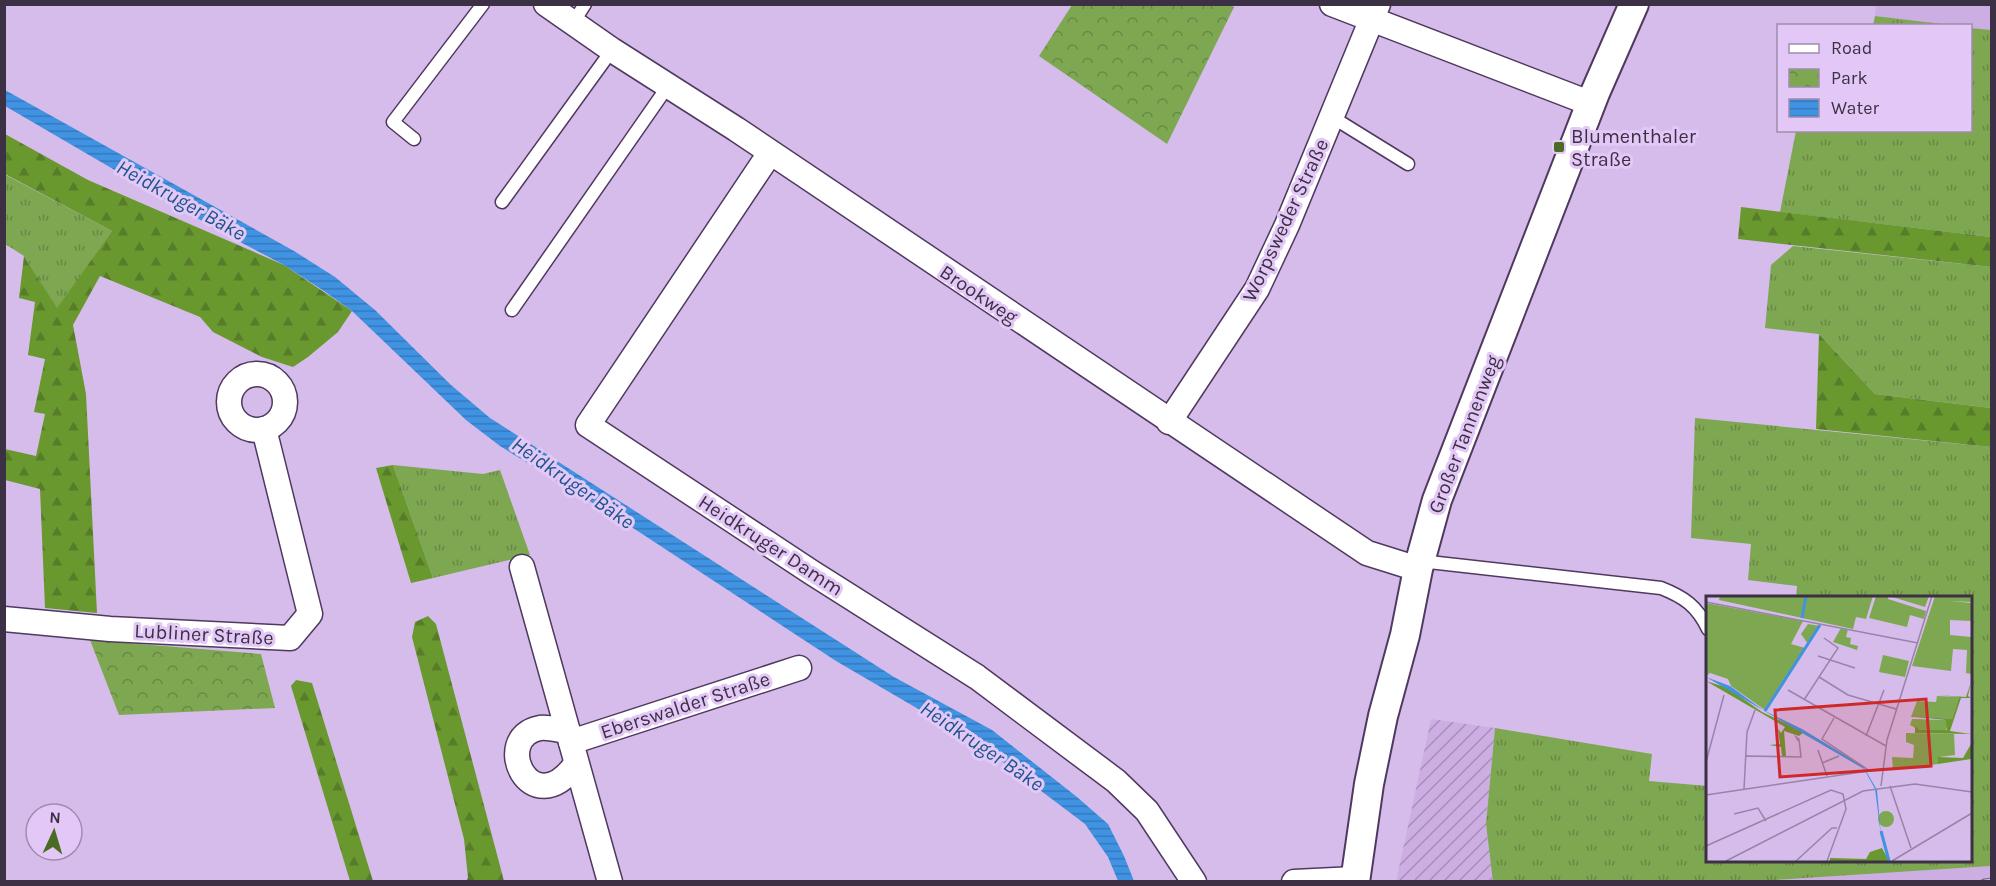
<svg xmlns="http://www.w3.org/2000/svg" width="1996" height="886" font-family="Karla,sans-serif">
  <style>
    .built { fill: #ccaee3 }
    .industrial { fill: url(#industrial-furrows) }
    .grass { fill: url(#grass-tufts) }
    .forest { fill: url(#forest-firs) }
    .park { fill: url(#park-crowns) }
    .water { fill: url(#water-rules) }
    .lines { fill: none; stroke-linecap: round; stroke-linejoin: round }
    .service-casing { stroke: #4f395f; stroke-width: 15 }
    .minor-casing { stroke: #4f395f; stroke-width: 27 }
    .tertiary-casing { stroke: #4f395f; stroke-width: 32 }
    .service { stroke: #fff; stroke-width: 12 }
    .minor { stroke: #fff; stroke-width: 24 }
    .tertiary { stroke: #fff; stroke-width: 28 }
    .rail-casing { stroke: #7e6c8b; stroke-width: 7 }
    .rail { stroke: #e3c8f7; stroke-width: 4.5; stroke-dasharray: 14; stroke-linecap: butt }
    .poi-dot { fill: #4a6b22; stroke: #e3c8f7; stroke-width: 2 }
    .labels { text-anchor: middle; stroke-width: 6; stroke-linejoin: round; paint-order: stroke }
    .poi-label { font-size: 20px; fill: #3c3144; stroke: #e3c8f7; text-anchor: start }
    .street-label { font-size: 20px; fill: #3c3144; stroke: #e3c8f7 }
    .water-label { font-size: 21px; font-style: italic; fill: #1e568b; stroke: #e3c8f7 }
    .inset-river { fill: none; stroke: #4093e3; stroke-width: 3 }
    .inset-road { fill: none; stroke: #9884a8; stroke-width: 1.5 }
    .view { fill: #ce2829; fill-opacity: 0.15; stroke: #ce2829; stroke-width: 3 }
    .inset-edge { fill: none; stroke: #3c3144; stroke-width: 3 }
  </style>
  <defs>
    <pattern id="industrial-furrows" width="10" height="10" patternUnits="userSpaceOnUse" patternTransform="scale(1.5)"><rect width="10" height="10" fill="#ccaee3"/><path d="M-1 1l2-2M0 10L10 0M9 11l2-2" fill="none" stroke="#a78eba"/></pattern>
    <pattern id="grass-tufts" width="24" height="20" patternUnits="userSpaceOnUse" patternTransform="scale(1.5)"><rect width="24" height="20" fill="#7ea751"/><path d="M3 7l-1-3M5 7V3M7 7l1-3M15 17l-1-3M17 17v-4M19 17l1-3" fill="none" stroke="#688945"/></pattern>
    <pattern id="forest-firs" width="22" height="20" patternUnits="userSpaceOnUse" patternTransform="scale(1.5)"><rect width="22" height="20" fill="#69982f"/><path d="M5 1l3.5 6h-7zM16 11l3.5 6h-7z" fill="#587d2a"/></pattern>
    <pattern id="park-crowns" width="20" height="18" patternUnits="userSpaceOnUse" patternTransform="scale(1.5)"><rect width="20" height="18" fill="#7ea751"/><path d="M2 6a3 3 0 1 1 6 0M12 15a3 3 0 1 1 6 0" fill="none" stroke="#688945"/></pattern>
    <pattern id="water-rules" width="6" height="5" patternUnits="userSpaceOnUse" patternTransform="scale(1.5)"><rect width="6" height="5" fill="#4093e3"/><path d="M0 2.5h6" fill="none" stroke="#3779ba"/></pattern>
  </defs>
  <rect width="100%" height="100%" fill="#d6bcea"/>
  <g class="built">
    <polygon points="1876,5 1991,5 1991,31 1971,28 1970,26 1947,25 1875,16"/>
    <polygon points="1991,866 1991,881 1744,882 1866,874"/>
  </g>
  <polygon class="industrial" points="1431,719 1495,728 1486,824 1493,881 1396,882"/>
  <g class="grass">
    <polygon points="1875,16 1950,25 1873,25"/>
    <polygon points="1971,28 1991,30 1991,237 1780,212 1796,131 1970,130"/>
    <polygon points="4,174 112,231 57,309 24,256 5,244"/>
    <polygon points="1793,246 1991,267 1991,408 1875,394 1819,334 1765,328 1771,265"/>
    <polygon points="1695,418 1991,447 1991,866 1744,882 1493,882 1486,824 1495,728 1652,754 1649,781 1708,786 1708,860 1970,860 1970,598 1796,598 1797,586 1748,580 1751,544 1691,538"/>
    <polygon points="393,465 483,474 500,470 530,555 433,578"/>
  </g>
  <g class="forest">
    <polygon points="5,134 88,180 284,265 352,311 338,332 308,357 293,367 262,357 213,332 200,317 100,276 73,325 86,394 97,613 45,608 40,489 5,480 5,449 36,456 45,414 34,412 45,359 28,355 35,302 19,298 24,256 57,308 112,231 5,174"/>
    <polygon points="1741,207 1991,237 1991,267 1738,239"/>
    <polygon points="1819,334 1875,394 1991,408 1991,447 1816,429"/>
    <polygon points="393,465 433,578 411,583 376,468"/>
    <polygon points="428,616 436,624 504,881 466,881 468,878 464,839 412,637 415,622"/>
    <polygon points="296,680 312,683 373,881 350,881 291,686"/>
  </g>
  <g class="park">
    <polygon points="1227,4 1234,7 1167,144 1039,56 1072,5"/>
    <polygon points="90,640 261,654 275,708 119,715"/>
  </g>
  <polygon class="water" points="5,90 294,251 335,277 375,310 451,385 490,418 894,677 992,730 1077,797 1108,824 1124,856 1134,881 1118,881 1108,857 1085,824 980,745 836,661 630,526 500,446 466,420 352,311 324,291 284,265 221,232 5,106"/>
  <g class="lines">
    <g class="service-casing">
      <g id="service">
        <polyline points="573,23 585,4"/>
        <polyline points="1332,117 1408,164"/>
        <polyline points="414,139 393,122 483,4"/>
        <polyline points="502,202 612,50"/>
        <polyline points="512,310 668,86"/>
        <path d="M 1420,561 L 1661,588 C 1684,597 1697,606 1708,629"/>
      </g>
    </g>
    <g class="minor-casing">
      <g id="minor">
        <polyline points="546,4 612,50 736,129 1367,553 1418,569"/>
        <polyline points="1332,4 1592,104"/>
        <polyline points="770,153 588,425 811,572 977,677 1116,781 1147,811 1194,882"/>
        <circle cx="257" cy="402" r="28"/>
        <polyline points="1169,422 1257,289 1287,225 1378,4"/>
        <polyline points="522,567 610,882"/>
        <polyline points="4,619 110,629 290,638 310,614 264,429"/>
        <path d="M 568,731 C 559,730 549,727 540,728 C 490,737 531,826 576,764"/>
        <polyline points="571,742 799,668"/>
        <polyline points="1294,882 1355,879"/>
      </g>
    </g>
    <g class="tertiary-casing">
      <polyline id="tertiary" points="1355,882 1369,784 1383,716 1405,635 1418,569 1437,500 1595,93 1634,4"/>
    </g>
    <use href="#service" class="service"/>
    <use href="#minor" class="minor"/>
    <use href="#tertiary" class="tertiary"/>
    <g class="rail-casing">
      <polyline id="rail" points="1984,882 1992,881"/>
    </g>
    <use href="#rail" class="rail"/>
  </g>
  <rect class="poi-dot" x="1553" y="141" width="12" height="12" rx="3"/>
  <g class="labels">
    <g class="poi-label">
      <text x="1571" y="143">Blumenthaler<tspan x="1571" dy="23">Straße</tspan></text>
    </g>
    <g class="street-label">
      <text transform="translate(1285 220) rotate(-65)" y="7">Worpsweder Straße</text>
      <text transform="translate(979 294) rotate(34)" y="7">Brookweg</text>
      <text transform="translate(1464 434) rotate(-69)" y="7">Großer Tannenweg</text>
      <text transform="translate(771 545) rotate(33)" y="7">Heidkruger Damm</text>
      <text transform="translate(204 634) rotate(3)" y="7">Lubliner Straße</text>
      <text transform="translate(685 705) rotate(-18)" y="7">Eberswalder Straße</text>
    </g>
    <g class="water-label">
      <text transform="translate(181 200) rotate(29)" y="7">Heidkruger Bäke</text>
      <text transform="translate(573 483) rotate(35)" y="7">Heidkruger Bäke</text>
      <text transform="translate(982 746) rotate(34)" y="7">Heidkruger Bäke</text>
    </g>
  </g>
  <g transform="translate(1706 596)">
    <rect width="266" height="266" fill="#d6bcea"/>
    <path d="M 14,0 L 167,0 L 160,23 L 150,21 L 147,33 L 13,4 ZM 170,0 L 182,0 L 182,3 L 220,15 L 218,23 L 204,19 L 201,31 L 163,22 ZM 183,0 L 223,0 L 219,11 ZM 229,0 L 265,0 L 265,6 L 244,5 L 265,7 L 266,25 L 244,24 L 244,39 L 265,41 L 265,78 L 260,77 L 261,54 L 247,53 L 245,75 L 206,70 ZM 0,7 L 97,25 L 85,48 L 99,52 L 59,114 L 25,90 L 22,83 L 4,77 L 0,80 ZM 102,28 L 114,30 L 102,48 L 95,38 ZM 135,32 L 142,33 L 140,41 L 145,42 L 144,48 L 152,50 L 151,54 L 127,46 ZM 177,59 L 203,65 L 199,81 L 173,76 ZM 231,100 L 253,101 L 246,123 L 205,121 L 211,105 L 230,106 ZM 206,123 L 240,124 L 243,129 L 239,135 L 213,134 L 204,129 ZM 200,137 L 248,138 L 249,159 L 233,161 L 232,168 L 187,174 L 186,161 L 207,162 L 208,149 L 200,146 ZM172 223a8 8 0 1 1 16 0a8 8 0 1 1-16 0Z" fill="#7ea751"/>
    <path d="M 0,85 L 22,92 L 56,116 L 98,136 L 93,140 L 78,135 L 80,160 L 76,160 L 75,151 L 63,149 L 74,148 L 72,133 L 75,137 L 79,131 ZM 265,86 L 262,100 L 265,102 L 255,102 L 244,135 L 265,138 L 209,137 L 209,130 L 213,134 L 241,134 L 240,124 L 202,120 L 246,123 L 253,101 L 231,99 L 260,101 ZM 265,148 L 265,163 L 232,168 L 232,161 L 257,162 ZM 176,252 L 183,265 L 124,265 L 124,262 L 160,263 L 164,256 Z" fill="#69982f"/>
    <path d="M 0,81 L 24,90 L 57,114 L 96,133 L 157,170 L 171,194 L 175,240 L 169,193 L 158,173 Z" fill="#4093e3"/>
    <path class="inset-river" d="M 96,22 L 100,0M 59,115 L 114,29M 175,235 L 183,265"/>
    <path class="inset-road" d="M 0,6 L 212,47M 112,60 L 149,72M 113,81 L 142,99 L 190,113M 82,94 L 180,150M 98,104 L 132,52 L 118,42M 128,122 L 116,143 L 164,175M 160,140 L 178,94M 112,154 L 121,180M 39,160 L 95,161 L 93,143 L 90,141 L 92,145M 0,166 L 18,99M 116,167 L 133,160M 175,190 L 181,144 L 226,0M 184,190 L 205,252M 38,193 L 41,136 L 49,114M 0,199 L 176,173M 28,218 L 52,212 L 60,225M 0,250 L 125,194 L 137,198 L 140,213 L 121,265M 20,265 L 157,195 L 209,188 L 266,196M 90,265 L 126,232 L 131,232M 186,265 L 266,217"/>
    <path class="view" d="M 220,103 L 225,170 L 74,181 L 69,114 Z"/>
    <rect width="266" height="266" class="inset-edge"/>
  </g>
  <rect width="1996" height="886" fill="none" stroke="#3c3144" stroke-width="12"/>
  <rect x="1777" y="24" width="195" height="108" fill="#e3c8f7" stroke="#a08caf" stroke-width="1.5"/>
  <rect x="1789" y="44" width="30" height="9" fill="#ffffff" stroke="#a08caf" stroke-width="1.5"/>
  <text x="1831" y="54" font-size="18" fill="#3c3144">Road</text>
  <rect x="1789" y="69" width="30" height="18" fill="url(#park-crowns)" stroke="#a08caf" stroke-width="1.5"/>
  <text x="1831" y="84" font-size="18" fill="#3c3144">Park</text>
  <rect x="1789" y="99" width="30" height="18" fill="url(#water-rules)" stroke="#a08caf" stroke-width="1.5"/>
  <text x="1831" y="114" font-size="18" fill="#3c3144">Water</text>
  <g transform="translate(54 832) rotate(4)"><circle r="28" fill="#e3c8f7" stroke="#a08caf" stroke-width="1.5"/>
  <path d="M0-4.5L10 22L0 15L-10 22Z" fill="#4a6b22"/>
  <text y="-9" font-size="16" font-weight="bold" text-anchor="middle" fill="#3c3144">N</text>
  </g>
</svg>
